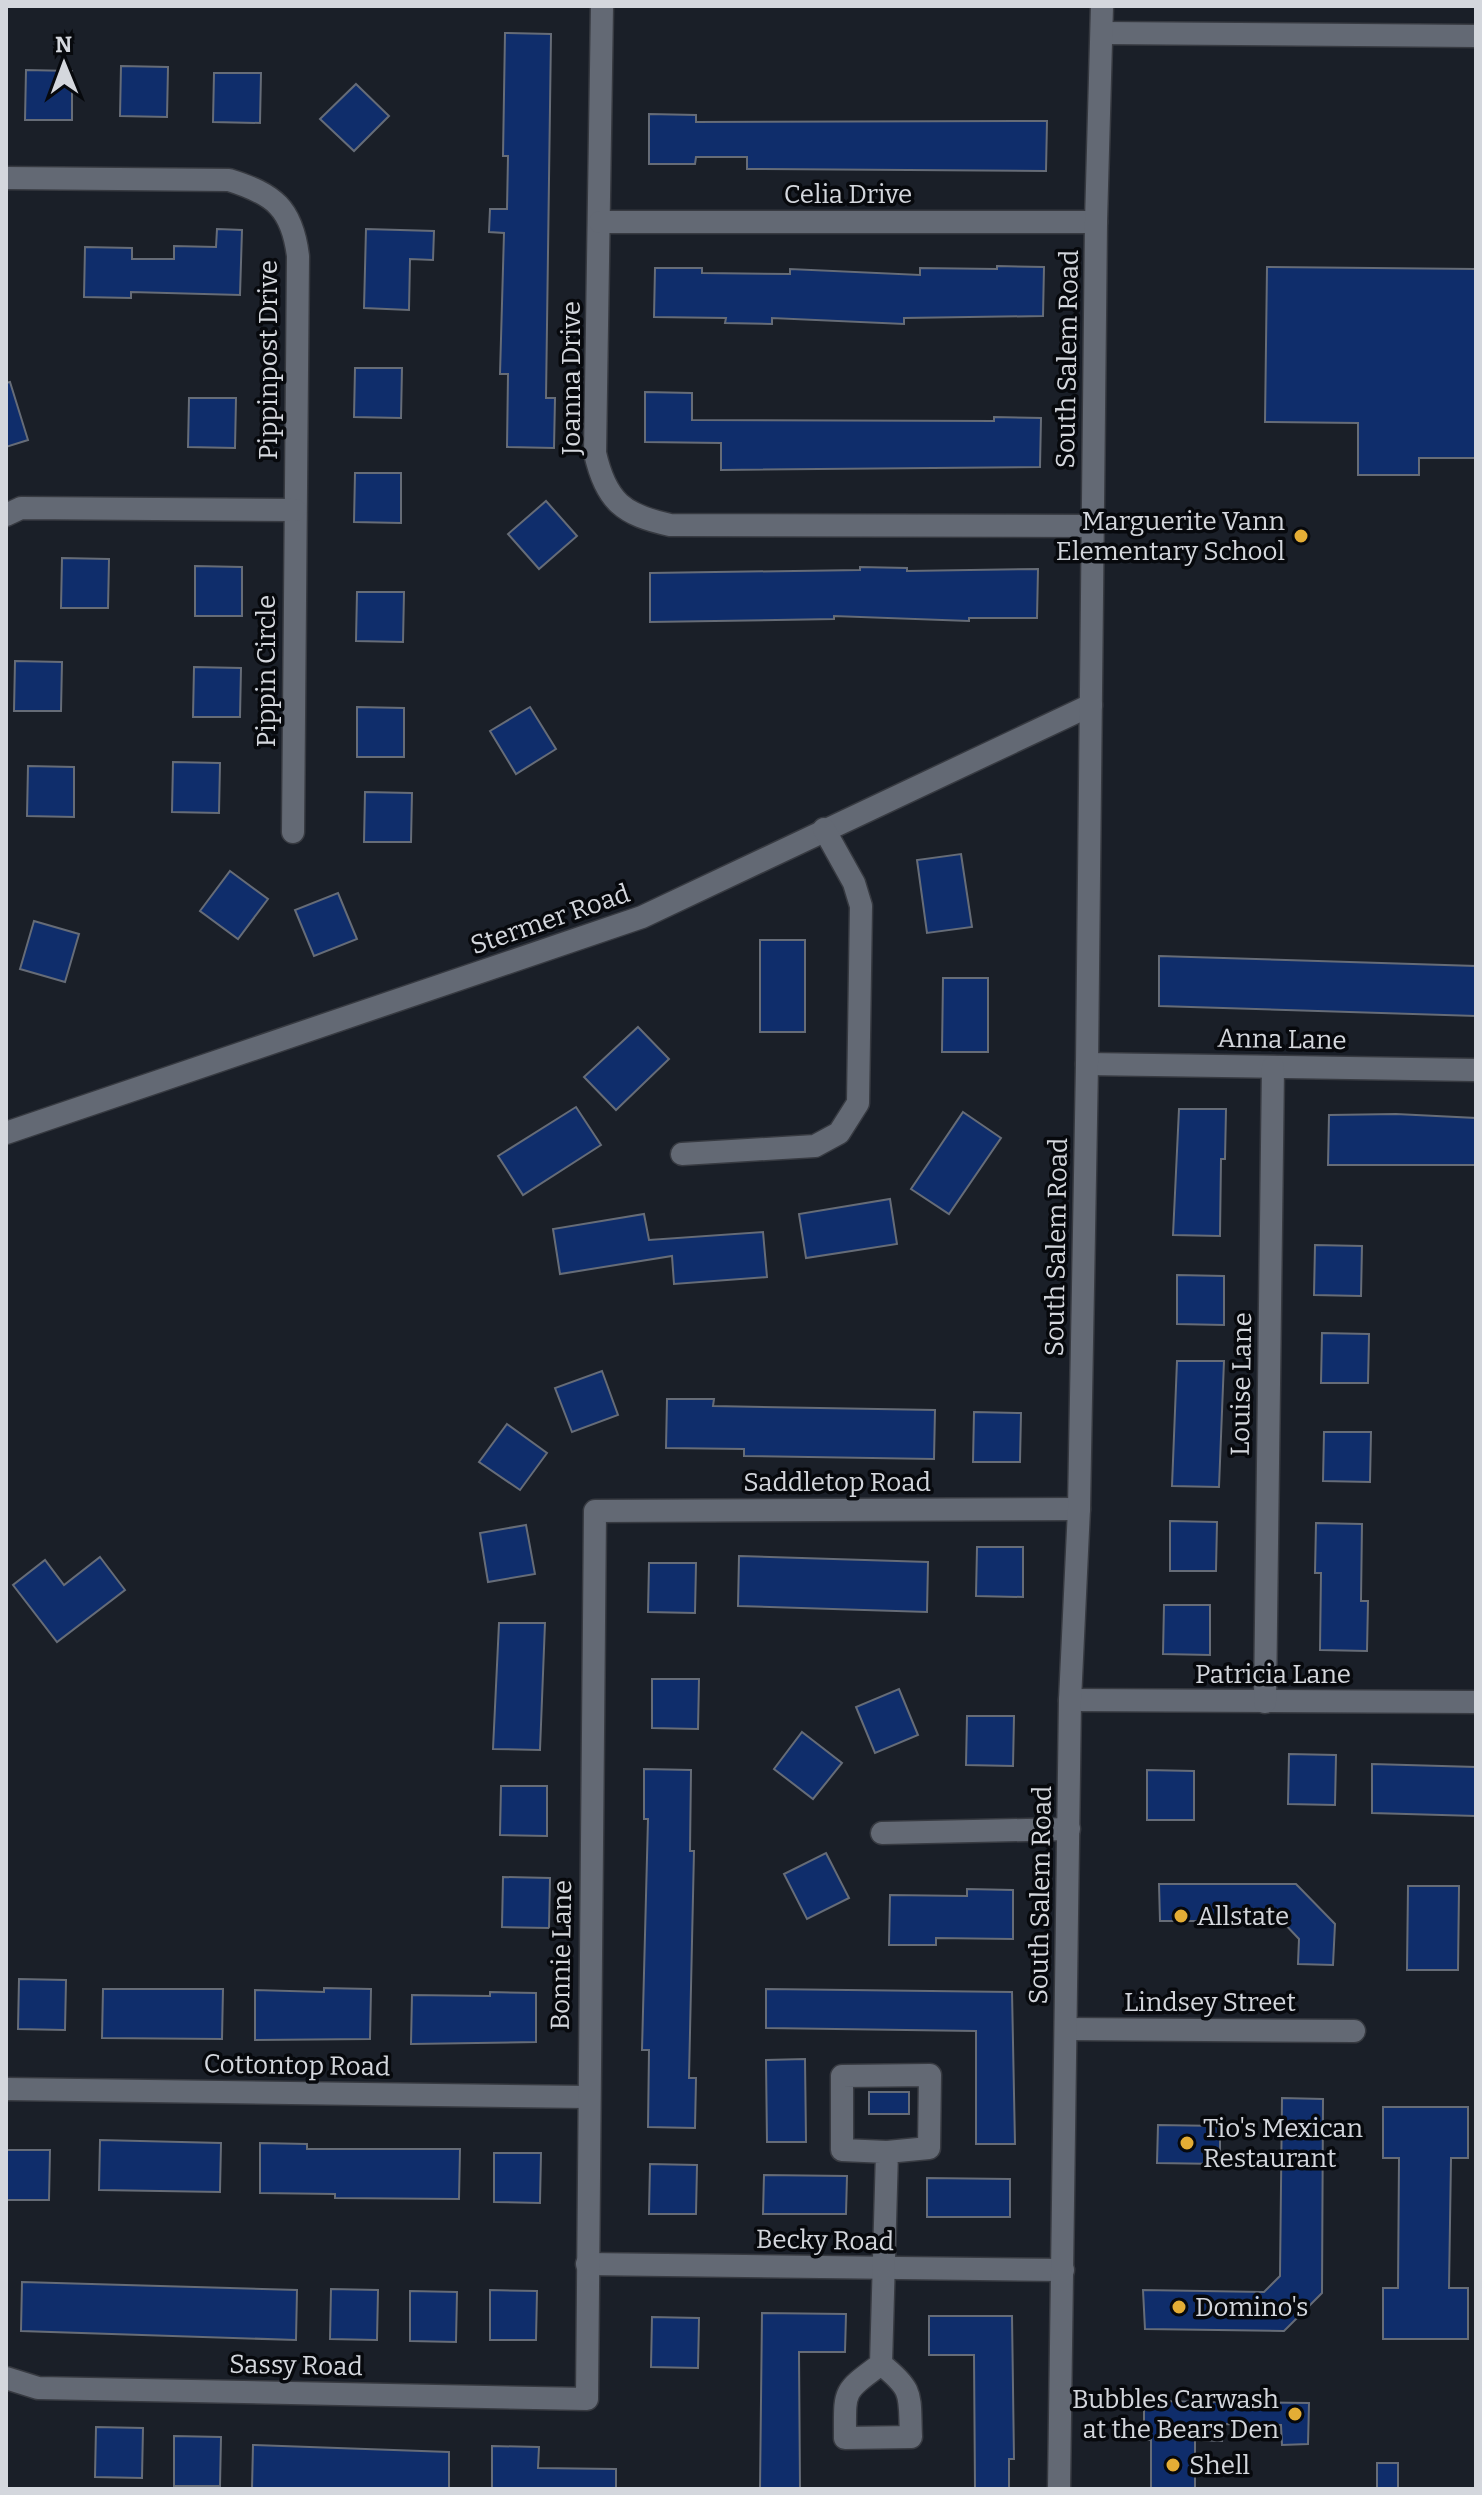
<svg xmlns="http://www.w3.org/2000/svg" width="1482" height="2495" font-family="Bitter,serif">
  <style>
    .building { fill: #0f2d6b; stroke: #666c77; stroke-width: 2 }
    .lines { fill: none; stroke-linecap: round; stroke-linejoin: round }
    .minor-casing { stroke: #373a41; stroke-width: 25 }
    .secondary-casing { stroke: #373a41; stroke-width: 25 }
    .minor { stroke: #636974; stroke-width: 22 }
    .secondary { stroke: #636974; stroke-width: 22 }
    .poi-dot { fill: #e4ad35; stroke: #07090d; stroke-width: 3 }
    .labels { text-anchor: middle; stroke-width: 7; stroke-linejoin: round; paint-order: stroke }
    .street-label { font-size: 26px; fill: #d4d7dd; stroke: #07090d }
    .poi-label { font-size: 26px; fill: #d4d7dd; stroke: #07090d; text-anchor: start }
  </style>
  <rect width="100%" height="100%" fill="#1a1f28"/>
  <g class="building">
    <polygon points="505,33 551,34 546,398 555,398 554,448 507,447 508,374 500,374 504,233 489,232 490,209 507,209 508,156 503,156"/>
    <polygon points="121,66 168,67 167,117 120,116"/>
    <polygon points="26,70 72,71 72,120 25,120"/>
    <polygon points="214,73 261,73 260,123 213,122"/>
    <polygon points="356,84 389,116 354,151 320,119"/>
    <polygon points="649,114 696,115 696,122 1047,121 1046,171 747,169 747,157 696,157 695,164 649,164"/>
    <polygon points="217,229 242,230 240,295 131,292 131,298 84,297 85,247 132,248 132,259 174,259 174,246 216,247"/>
    <polygon points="366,229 434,231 433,260 410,259 409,310 364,308"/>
    <polygon points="997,266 1044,267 1043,316 904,318 904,324 772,318 772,324 725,323 726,318 654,317 655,268 702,268 702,273 790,274 790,269 920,275 920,268 997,269"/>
    <polygon points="1267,267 1476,269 1476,458 1419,458 1419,475 1358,475 1358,423 1265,422"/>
    <polygon points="355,368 402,368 401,418 354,417"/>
    <polygon points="10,382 28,440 6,447 6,383"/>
    <polygon points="645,392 692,393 692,420 994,421 994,417 1041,418 1040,467 721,470 721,443 645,442"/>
    <polygon points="189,398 236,398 235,448 188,447"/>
    <polygon points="355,473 401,473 401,523 354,522"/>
    <polygon points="546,501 577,536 539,569 508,534"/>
    <polygon points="62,558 109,559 108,608 61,608"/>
    <polygon points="195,566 242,567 242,616 195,616"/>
    <polygon points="860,567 907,568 907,571 1038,569 1037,618 969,618 969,621 834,616 834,619 650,622 650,573 860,570"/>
    <polygon points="357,592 404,592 403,642 356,641"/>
    <polygon points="15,661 62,662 61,711 14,711"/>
    <polygon points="194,667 241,668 240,717 193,717"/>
    <polygon points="357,707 404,708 404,757 357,757"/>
    <polygon points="530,707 556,749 516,774 490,731"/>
    <polygon points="173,762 220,763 219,813 172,812"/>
    <polygon points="28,766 74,767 74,817 27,816"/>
    <polygon points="365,792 412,793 411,842 364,842"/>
    <polygon points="961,854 972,927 927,933 917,860"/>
    <polygon points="230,871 268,899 238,939 200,911"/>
    <polygon points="338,893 357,939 314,956 295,910"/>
    <polygon points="34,921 79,934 65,982 20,969"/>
    <rect x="760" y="940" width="45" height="92"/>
    <polygon points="1159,956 1476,966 1476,1016 1159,1006"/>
    <polygon points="943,978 988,978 988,1052 942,1052"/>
    <polygon points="638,1027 669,1059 616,1110 584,1077"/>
    <polygon points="576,1107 601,1145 523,1195 498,1156"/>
    <polygon points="1179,1109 1226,1109 1225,1159 1221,1159 1220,1236 1173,1235"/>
    <polygon points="963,1112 1001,1138 949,1214 911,1189"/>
    <polygon points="1396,1114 1476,1118 1476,1165 1328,1165 1329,1115"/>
    <polygon points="890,1199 897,1244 806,1258 799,1214"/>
    <polygon points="644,1214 649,1240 763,1232 767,1277 674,1284 672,1256 560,1274 553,1229"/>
    <polygon points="1315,1245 1362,1246 1361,1296 1314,1295"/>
    <polygon points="1177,1275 1224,1276 1224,1325 1177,1324"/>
    <polygon points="1322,1333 1369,1334 1368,1383 1321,1383"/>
    <polygon points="1177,1361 1224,1361 1219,1487 1172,1486"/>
    <polygon points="602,1371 618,1415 572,1432 555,1388"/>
    <polygon points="667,1399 714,1399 713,1406 935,1410 934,1459 744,1456 744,1449 666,1448"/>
    <polygon points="974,1412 1021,1413 1020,1462 973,1462"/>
    <polygon points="507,1424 547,1453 520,1490 479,1462"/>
    <polygon points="1324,1432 1371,1432 1370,1482 1323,1481"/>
    <polygon points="1170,1521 1217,1522 1216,1571 1170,1571"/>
    <polygon points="1316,1523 1362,1524 1361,1601 1368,1601 1367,1651 1320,1650 1321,1573 1315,1573"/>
    <polygon points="526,1525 535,1574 488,1582 480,1533"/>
    <polygon points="977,1547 1023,1547 1023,1597 976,1596"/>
    <polygon points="739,1556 928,1562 927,1612 738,1606"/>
    <polygon points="100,1557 125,1590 57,1642 13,1585 45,1560 64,1585"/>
    <polygon points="649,1563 696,1563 695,1613 648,1612"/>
    <polygon points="1164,1605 1210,1605 1210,1655 1163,1654"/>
    <polygon points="499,1623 545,1623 540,1750 493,1749"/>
    <polygon points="652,1679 699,1679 698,1729 652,1728"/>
    <polygon points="899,1689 918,1735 875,1753 856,1707"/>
    <polygon points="967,1716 1014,1716 1013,1766 966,1765"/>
    <polygon points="802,1732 842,1763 813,1799 774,1769"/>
    <polygon points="1289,1754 1336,1755 1335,1805 1288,1804"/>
    <polygon points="1372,1764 1476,1767 1476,1816 1372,1813"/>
    <polygon points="644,1769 691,1770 690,1851 694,1851 689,2078 696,2078 695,2128 648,2127 649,2050 642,2050 648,1819 644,1819"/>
    <polygon points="1147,1770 1194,1771 1194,1820 1147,1820"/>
    <polygon points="501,1786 547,1786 547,1836 500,1835"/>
    <polygon points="826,1853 849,1898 807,1919 784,1874"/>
    <polygon points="503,1877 550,1878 549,1928 502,1927"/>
    <polygon points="1159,1884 1296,1884 1335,1924 1333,1965 1298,1964 1299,1939 1282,1921 1160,1921"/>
    <polygon points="1408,1886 1459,1886 1458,1970 1407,1970"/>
    <polygon points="967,1889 1013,1890 1013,1939 936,1938 936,1945 889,1945 890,1895 967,1896"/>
    <polygon points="19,1979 66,1980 65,2030 18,2029"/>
    <polygon points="324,1988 371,1989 370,2039 255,2040 255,1990 324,1992"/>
    <polygon points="103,1989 223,1989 222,2039 102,2038"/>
    <polygon points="766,1989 1012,1992 1015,2144 976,2144 976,2031 766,2028"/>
    <polygon points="490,1992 536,1993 536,2042 411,2044 412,1995 490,1996"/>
    <polygon points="805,2059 806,2142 767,2142 766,2060"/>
    <rect x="869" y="2092" width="40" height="22"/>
    <polygon points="1282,2098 1323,2099 1322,2293 1284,2331 1145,2329 1143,2290 1264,2292 1280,2276"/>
    <polygon points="1383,2107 1468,2107 1468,2158 1451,2158 1449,2288 1468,2288 1468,2339 1383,2339 1383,2288 1398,2288 1399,2158 1383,2158"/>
    <polygon points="1158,2125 1220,2126 1220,2164 1157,2163"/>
    <polygon points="100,2140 221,2143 220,2192 99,2190"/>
    <polygon points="260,2143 307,2144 307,2149 460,2149 459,2199 335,2198 335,2194 260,2193"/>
    <polygon points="6,2150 50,2150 49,2200 6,2200"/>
    <polygon points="494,2153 541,2153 540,2203 494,2202"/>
    <polygon points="650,2164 697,2165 696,2214 649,2214"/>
    <polygon points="764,2175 847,2176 846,2214 763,2214"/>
    <polygon points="927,2178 1010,2179 1010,2217 927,2217"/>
    <polygon points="22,2282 297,2290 296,2340 21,2331"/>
    <polygon points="331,2289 378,2290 377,2340 330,2339"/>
    <polygon points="490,2290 537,2291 536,2340 490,2340"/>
    <polygon points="410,2291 457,2292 456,2342 410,2341"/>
    <polygon points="762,2313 846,2314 845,2352 799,2352 800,2489 760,2489"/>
    <polygon points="929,2316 1012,2316 1014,2459 1009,2459 1009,2489 975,2489 974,2355 929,2355"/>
    <polygon points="652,2317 699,2318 698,2368 651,2367"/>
    <polygon points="1144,2401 1309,2403 1308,2444 1282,2445 1281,2425 1222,2424 1222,2441 1195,2440 1195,2489 1151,2489 1151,2440 1144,2440"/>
    <polygon points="96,2427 143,2428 142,2478 95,2477"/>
    <polygon points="174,2436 221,2437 220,2486 174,2486"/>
    <polygon points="253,2445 449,2452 449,2489 252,2489"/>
    <polygon points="492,2446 539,2447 538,2468 616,2469 616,2489 492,2489"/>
    <rect x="1377" y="2463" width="21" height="26"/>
  </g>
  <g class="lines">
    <g class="minor-casing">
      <g id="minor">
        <path d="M 602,6 L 595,453 C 606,502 624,515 670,525 L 1093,526"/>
        <polyline points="1102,33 1476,36"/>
        <path d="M 6,178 L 229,180 C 274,194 292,208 298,256 L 293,832"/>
        <polyline points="600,222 1096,222"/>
        <polyline points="6,515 21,508 295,510"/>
        <polyline points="1087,1064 1476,1070"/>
        <polyline points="6,1133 642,917 1091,705"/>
        <polyline points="682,1154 815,1146 839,1133 858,1103 861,906 854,883 824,829"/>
        <polyline points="1070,1700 1476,1702"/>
        <polyline points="1265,1702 1273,1067"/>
        <polyline points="882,1833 1069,1829"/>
        <polyline points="1066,2029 1354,2031"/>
        <polyline points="6,2089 587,2097"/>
        <polyline points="587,2264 1063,2270"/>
        <path d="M 881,2364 C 915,2391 909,2395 911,2437 L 845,2438 C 845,2389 842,2393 881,2364 L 887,2152 L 842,2150 L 842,2076 L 930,2075 L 929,2148 L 887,2152"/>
        <polyline points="6,2378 38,2388 587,2399 595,1511 1079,1509"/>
      </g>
    </g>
    <g class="secondary-casing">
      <polyline id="secondary" points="1059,2489 1070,1700 1079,1509 1087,1064 1096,222 1102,6"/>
    </g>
    <use href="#minor" class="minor"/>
    <use href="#secondary" class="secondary"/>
  </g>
  <g class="poi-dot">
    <circle cx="1301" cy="536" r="8"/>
    <circle cx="1181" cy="1916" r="8"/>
    <circle cx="1187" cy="2143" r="8"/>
    <circle cx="1179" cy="2307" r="8"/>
    <circle cx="1295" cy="2414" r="8"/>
    <circle cx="1173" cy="2465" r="8"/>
  </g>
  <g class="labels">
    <g class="street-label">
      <text x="848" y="203">Celia Drive</text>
      <text transform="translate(1067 359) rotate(-89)" y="9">South Salem Road</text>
      <text transform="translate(268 360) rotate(-90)" y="9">Pippinpost Drive</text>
      <text transform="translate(571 378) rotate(-90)" y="9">Joanna Drive</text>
      <text transform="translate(266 671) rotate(-90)" y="9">Pippin Circle</text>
      <text transform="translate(550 919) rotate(-19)" y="9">Stermer Road</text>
      <text transform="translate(1282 1039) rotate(1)" y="9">Anna Lane</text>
      <text transform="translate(1056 1247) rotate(-89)" y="9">South Salem Road</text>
      <text transform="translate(1241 1384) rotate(-89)" y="9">Louise Lane</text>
      <text x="837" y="1491">Saddletop Road</text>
      <text x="1273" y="1683">Patricia Lane</text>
      <text transform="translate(1040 1895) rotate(-89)" y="9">South Salem Road</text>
      <text transform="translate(561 1955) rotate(-89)" y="9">Bonnie Lane</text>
      <text x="1210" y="2011">Lindsey Street</text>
      <text transform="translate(297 2065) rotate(1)" y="9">Cottontop Road</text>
      <text transform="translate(825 2240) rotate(1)" y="9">Becky Road</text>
      <text transform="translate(296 2365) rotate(1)" y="9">Sassy Road</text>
    </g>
    <g class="poi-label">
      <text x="1285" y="530" text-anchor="end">Marguerite Vann<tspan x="1285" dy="30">Elementary School</tspan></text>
      <text x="1197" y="1925">Allstate</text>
      <text x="1203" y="2137">Tio's Mexican<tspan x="1203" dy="30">Restaurant</tspan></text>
      <text x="1195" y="2316">Domino's</text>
      <text x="1279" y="2408" text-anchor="end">Bubbles Carwash<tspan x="1279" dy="30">at the Bears Den</tspan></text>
      <text x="1189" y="2474">Shell</text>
    </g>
  </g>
  <rect width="1482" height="2495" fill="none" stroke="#d4d7dd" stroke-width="16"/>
  <g transform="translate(64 64) rotate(359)" stroke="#07090d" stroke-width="6" paint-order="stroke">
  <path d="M0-6L14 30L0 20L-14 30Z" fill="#d4d7dd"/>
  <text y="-12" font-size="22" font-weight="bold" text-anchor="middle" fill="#d4d7dd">N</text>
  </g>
</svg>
